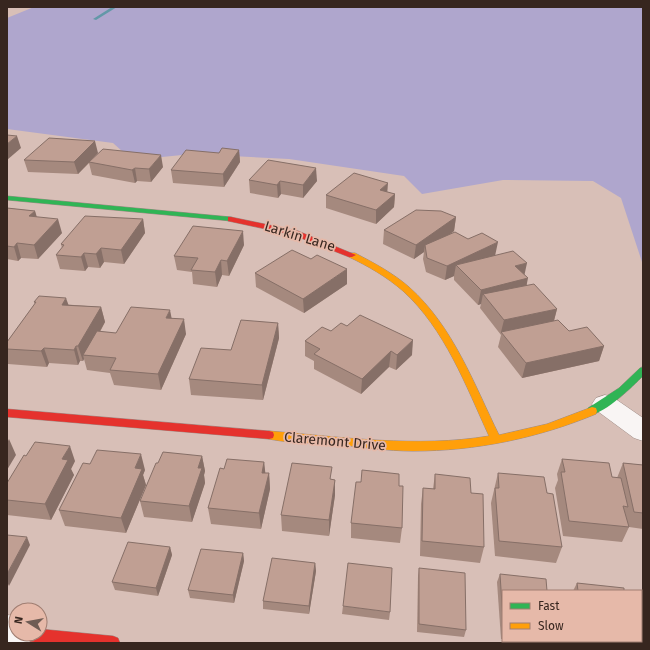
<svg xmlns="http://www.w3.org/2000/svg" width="650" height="650" font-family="'Fira Sans',sans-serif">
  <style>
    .green { fill: #afa6cd }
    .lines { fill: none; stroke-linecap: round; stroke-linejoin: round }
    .stream { fill: #6398a8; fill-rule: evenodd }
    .street-casing { stroke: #9e8b85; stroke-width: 1 }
    .fast-casing { stroke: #9e8b85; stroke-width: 1 }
    .slow-casing { stroke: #9e8b85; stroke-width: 1 }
    .jam-casing { stroke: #9e8b85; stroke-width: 1 }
    .street { fill: #f9f5f4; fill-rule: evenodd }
    .fast { fill: #30b455; fill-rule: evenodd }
    .slow { fill: #ff9f0a; fill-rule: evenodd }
    .jam { fill: #e5322d; fill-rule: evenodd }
    .wall { fill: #a5897e }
    .shaded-wall { fill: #866f67 }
    .building { fill: #c09f93; stroke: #866f67 }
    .labels { text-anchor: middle; stroke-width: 3.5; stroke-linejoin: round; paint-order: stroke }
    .street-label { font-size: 14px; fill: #37261f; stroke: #e6b9a9 }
  </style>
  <rect width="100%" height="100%" fill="#d8bfb7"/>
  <polygon class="green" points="34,7 643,7 643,265 621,198 593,181 503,180 422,194 404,176 289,159 192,154 132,160 113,143 7,129 7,18"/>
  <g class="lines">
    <polygon class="stream" points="112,7 117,7 96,20 93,19"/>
    <g class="street-casing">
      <g id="street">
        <polygon points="605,395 614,398 643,418 643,441 634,438 596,410 592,404 596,398"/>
        <polygon points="7,615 16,616 16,634 33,634 29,643 7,643"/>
      </g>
    </g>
    <g class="fast-casing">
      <g id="fast">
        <polygon points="7,196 231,217 235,219 231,221 7,200"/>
        <path d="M 643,367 L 643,376 C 634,385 601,418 588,414 L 587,411 L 588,408 L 619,388 L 640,368 Z"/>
      </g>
    </g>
    <g class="slow-casing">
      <path id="slow" d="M 349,253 L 355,253 C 374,263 393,273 409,287 C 453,326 474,384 499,435 L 547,424 L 592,407 L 596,408 L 597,411 L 596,414 C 538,438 476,451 413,451 C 387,451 360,447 334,444 C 315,443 283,443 265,438 L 264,435 L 265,432 L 269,431 C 342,437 417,448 489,436 C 466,386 445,329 403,291 C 387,277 368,266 349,257 L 348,255 Z"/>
    </g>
    <g class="jam-casing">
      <g id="jam">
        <polygon points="228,217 231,217 298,231 356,255 352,257 349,257 293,235 228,221"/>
        <polygon points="7,409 269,431 273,432 274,435 273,438 269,439 7,417"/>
        <path d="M 40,629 L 113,636 L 118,638 L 120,643 C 96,643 43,647 22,639 L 20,634 L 40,634 Z"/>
      </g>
    </g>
    <use href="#street" class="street"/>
    <use href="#fast" class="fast"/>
    <use href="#slow" class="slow"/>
    <use href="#jam" class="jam"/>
  </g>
  <g class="wall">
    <polygon points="239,150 240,162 224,187 173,183 171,170 219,153"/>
    <polygon points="98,153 90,161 163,167 151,182 137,181 135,183 92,175 89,163 78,174 28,172 24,160"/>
    <polygon points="249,180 317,181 303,198 281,194 278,198 250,193"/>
    <polygon points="387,192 395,194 394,207 376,224 326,208 326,195"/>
    <polygon points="7,208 35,211 36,217 62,233 38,259 21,258 18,261 7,259"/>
    <polygon points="456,217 454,231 451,234 495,255 524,274 527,286 557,309 554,321 569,331 604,346 599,361 522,378 498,347 501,335 480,308 481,304 478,305 454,280 454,276 445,280 426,272 423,259 424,252 414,259 383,244 384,230"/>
    <polygon points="143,219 145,233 124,264 104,262 100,268 88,267 85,271 60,269 56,255 62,248 61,244"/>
    <polygon points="244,245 229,276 222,275 217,287 193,284 192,272 177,270 174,256"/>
    <polygon points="255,273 347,284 304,313 256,287"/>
    <polygon points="34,302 101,307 105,322 100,332 116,333 172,318 186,334 161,390 114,385 110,373 87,370 84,359 83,361 80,361 78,365 49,363 47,367 8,364 7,360 7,342 35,304"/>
    <polygon points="278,323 279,338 263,400 191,395 189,379 231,350"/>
    <polygon points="331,331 412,355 396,370 389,367 361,394 314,369 314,361 305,356 305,341"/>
    <polygon points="202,456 205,471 204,475 205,483 192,522 144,517 140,501 158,463"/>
    <polygon points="562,459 612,477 617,478 623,463 643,465 643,529 629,527 622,542 563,536 555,488 558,480 557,474"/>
    <polygon points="75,461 71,469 74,475 51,520 7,515 7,483"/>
    <polygon points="264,462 265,473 269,473 270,489 261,529 211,524 208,508 224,469"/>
    <polygon points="145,470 143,475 146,485 126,533 65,526 59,510"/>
    <polygon points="498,473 547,493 562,547 556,563 495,556 491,503"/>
    <polygon points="435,474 484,547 480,563 420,556 421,504 423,488 433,489"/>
    <polygon points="332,479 335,480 335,495 329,536 282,531 281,515"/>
    <polygon points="399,486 402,528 400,543 351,538 351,523"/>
    <polygon points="170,547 172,555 158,596 115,590 112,582"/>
    <polygon points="243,553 244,561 234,603 190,598 188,590"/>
    <polygon points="315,563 316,571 309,614 263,609 263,601"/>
    <polygon points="419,568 466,630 464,637 417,632 418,576"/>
    <polygon points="500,574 503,591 503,639 501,639 497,582"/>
    <polygon points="577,583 624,591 573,591"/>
    <polygon points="343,606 390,612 389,620 342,614"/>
    <polygon points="517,641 552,641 551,643 533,643"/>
  </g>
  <g class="shaded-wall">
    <polygon points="17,136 21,148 7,160 7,144"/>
    <polygon points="95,141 98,153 78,174 74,162"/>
    <polygon points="239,150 240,162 224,187 223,174"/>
    <polygon points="161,155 163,167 151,182 149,169"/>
    <polygon points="135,168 137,181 135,183 132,170"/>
    <polygon points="316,168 317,181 303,198 303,185"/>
    <polygon points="280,181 281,194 278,198 277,185"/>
    <polygon points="388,183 387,196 380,190"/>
    <polygon points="395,194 394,207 376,224 376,210"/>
    <polygon points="35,211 39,224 29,216"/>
    <polygon points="456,217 454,231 426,251 425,245 424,252 414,259 416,245"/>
    <polygon points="58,219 62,233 38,259 34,245"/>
    <polygon points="143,219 145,233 124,264 121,250"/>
    <polygon points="243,231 244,245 229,276 227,261"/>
    <polygon points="498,242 495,256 456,265 454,276 445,280 447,266"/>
    <polygon points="17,243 21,258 18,261 14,247"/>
    <polygon points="101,248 104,262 100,268 96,254"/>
    <polygon points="84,253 88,267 85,271 81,257"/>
    <polygon points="221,260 222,275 217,287 215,272"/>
    <polygon points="527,263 524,277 515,266"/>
    <polygon points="347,269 347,284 304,313 303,299"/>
    <polygon points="528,278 525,293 483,294 481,304 478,305 481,290"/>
    <polygon points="66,298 71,312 62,305"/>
    <polygon points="101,307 105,322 86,356 83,355 84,359 83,361 78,346"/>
    <polygon points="557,309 553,324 501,332 504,320"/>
    <polygon points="170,310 173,325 166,318"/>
    <polygon points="184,319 186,334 161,390 158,374"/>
    <polygon points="278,323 279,338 263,400 262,385"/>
    <polygon points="413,340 412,355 396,370 397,355"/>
    <polygon points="76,346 80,361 78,365 74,350"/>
    <polygon points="604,346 599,361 522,378 526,363"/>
    <polygon points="44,348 49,363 47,367 41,351"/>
    <polygon points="391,351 389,367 361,394 362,379"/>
    <polygon points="9,439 16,455 7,470 7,443"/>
    <polygon points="70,446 75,461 71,469 74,475 51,520 45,504 62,459"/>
    <polygon points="141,454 145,470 143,475 146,485 126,533 121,518 135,468"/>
    <polygon points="202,456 205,471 204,475 205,483 192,522 189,506 198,468"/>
    <polygon points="264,462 266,478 262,473"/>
    <polygon points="269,473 270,489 261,529 259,513"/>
    <polygon points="335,480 335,495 329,536 329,520"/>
    <polygon points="27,537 30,545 9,586 7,582 7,574"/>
    <polygon points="170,547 172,555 158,596 156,588"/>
    <polygon points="243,553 244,561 234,603 233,595"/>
    <polygon points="315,563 316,571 309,614 309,606"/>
  </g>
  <g class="building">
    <polygon points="7,135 17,136 7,144"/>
    <polygon points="49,138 95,141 74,162 24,160"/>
    <polygon points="222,148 239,150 223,174 171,170 186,150 219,153"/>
    <polygon points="103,149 161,155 149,169 135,168 132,170 89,162"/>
    <polygon points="268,160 316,168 303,185 280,181 277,185 249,180"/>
    <polygon points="354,173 388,183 380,190 395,194 376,210 326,195"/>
    <polygon points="7,208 35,211 29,216 58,219 34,245 17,243 14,247 7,246"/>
    <polygon points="416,210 441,211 456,217 416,245 384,230"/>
    <polygon points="85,216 143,219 121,250 101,248 96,254 84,253 81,257 56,255 64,245 61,244"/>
    <polygon points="193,226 243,231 227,261 221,260 215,272 191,270 198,258 174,256"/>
    <polygon points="455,232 468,239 482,233 498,242 447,266 427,258 425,245"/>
    <polygon points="292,250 311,259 317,255 347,269 303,299 255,273"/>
    <polygon points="513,251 527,263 515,266 528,278 481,290 456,265"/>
    <polygon points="534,284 557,309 504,320 483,294"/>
    <polygon points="39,296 66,298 62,305 101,307 78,346 76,346 74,350 44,348 41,351 7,349 7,342 36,302 34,302"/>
    <polygon points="131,307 170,310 166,318 184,319 158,374 110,370 116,358 83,355 97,331 116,333"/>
    <polygon points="360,315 413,340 397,355 391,351 362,379 314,354 320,349 305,341 322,327 331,331 341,323 347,326"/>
    <polygon points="241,320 278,323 262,385 189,379 201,348 231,350"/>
    <polygon points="558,320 569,331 587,327 604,346 526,363 501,332"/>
    <polygon points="35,442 70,446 62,459 68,460 45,504 7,500 7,483 24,455 26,456"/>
    <polygon points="97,450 141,454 135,468 142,469 121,518 59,510 83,463 90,464"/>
    <polygon points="163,452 202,456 198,468 202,468 189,506 140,501 156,463 158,463"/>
    <polygon points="227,459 264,462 262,473 269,473 259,513 208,508 220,468 224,469"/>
    <polygon points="562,459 609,463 612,477 621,478 628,507 623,506 629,527 569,521 561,472 565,472"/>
    <polygon points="292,463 332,467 330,479 335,480 329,520 281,515"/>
    <polygon points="623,463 643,465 643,513 634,512"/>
    <polygon points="362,470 399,474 399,486 403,486 402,528 351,523 356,482 361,482"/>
    <polygon points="498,473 544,477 547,493 553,494 562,547 499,541 495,488 499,488"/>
    <polygon points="435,474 470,478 471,493 483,494 484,547 422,541 423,488 435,489"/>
    <polygon points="7,535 27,537 7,574"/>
    <polygon points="128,542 170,547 156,588 112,582"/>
    <polygon points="201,549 243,553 233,595 188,590"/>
    <polygon points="272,558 315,563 309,606 263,601"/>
    <polygon points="348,563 392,568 390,612 343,606"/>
    <polygon points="419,568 465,573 466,630 419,624"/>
    <polygon points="500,574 546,579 547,591 503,591 503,620"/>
    <polygon points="577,583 624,588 624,591 578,591"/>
  </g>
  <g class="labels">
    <g class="street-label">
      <text transform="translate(300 236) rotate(17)" y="5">Larkin Lane</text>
      <text transform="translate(335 441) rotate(5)" y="5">Claremont Drive</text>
    </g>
  </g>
  <rect width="650" height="650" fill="none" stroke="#37261f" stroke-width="16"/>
  <rect x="502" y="590" width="140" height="52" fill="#e6b9a9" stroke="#a07e72"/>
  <rect x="510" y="603" width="20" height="6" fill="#30b455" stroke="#a07e72"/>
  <text x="538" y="610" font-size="12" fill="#37261f">Fast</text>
  <rect x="510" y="623" width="20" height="6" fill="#ff9f0a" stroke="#a07e72"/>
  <text x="538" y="630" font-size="12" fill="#37261f">Slow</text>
  <g transform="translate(28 622) rotate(281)"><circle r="19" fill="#e6b9a9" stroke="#a07e72"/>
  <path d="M0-3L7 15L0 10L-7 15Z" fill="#6f5c54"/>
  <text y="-6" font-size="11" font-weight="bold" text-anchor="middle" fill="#37261f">N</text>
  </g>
</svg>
